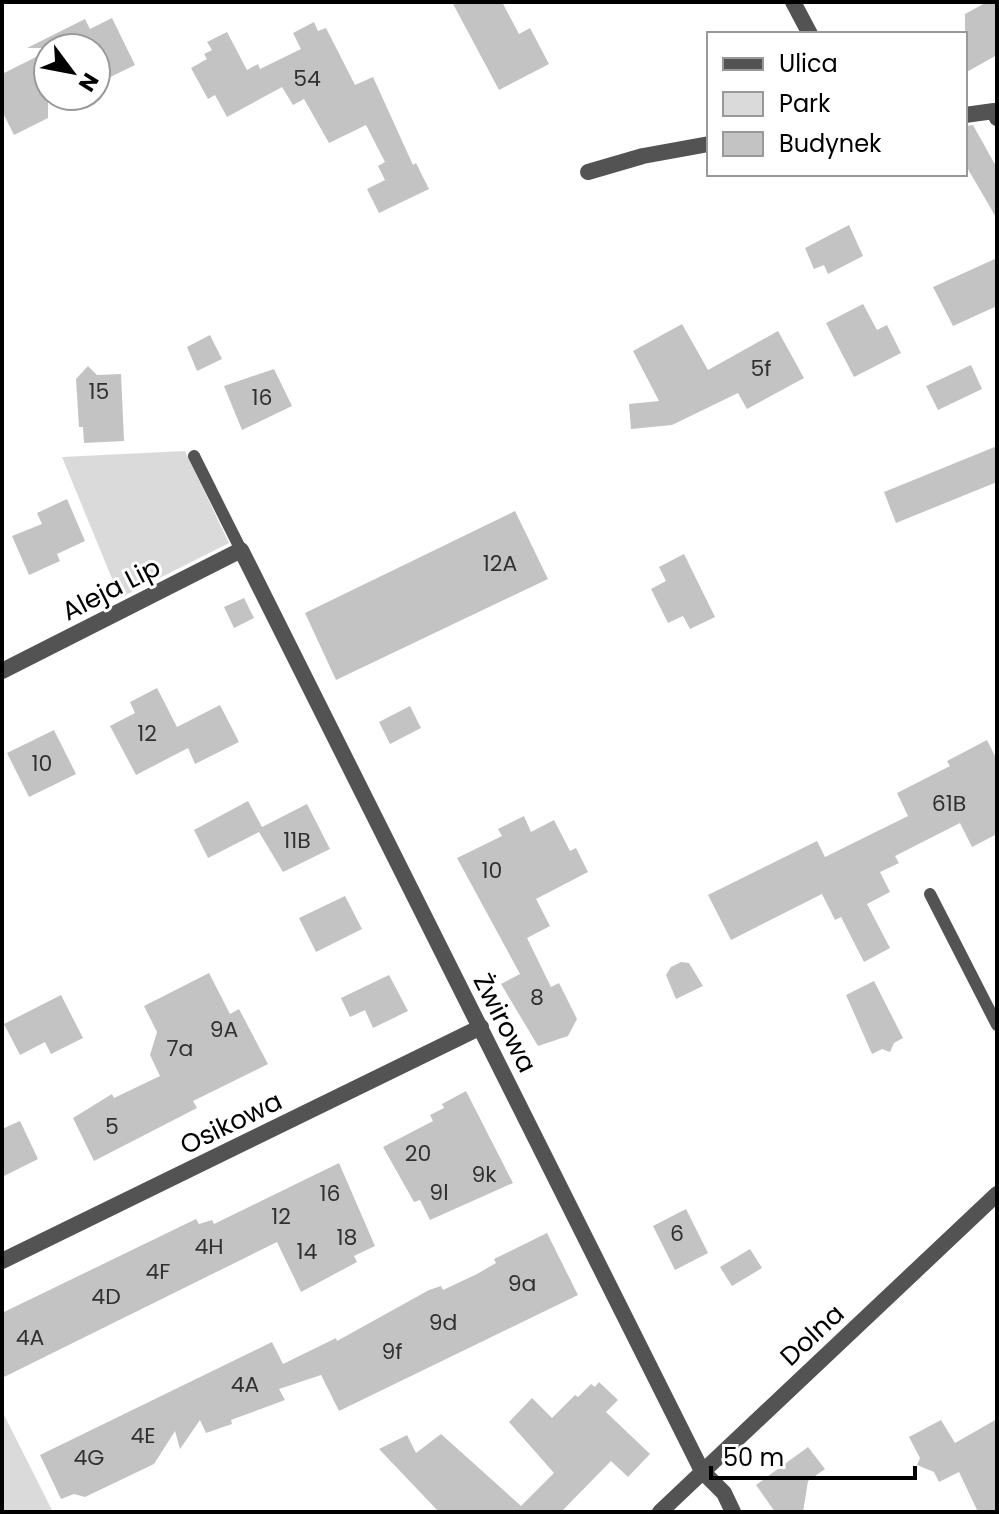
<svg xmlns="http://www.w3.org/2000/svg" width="999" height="1514" font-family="Poppins,sans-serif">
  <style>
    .green { fill: #dadada }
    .building { fill: #c3c3c3 }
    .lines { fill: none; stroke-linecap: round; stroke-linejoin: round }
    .service { stroke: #535353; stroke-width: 12 }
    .minor { stroke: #535353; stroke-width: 16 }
    .labels { text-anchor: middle; stroke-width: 6; stroke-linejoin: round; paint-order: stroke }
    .number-label { font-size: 22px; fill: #313131 }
    .street-label { font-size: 26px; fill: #000; stroke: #fff }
  </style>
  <rect width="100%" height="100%" fill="#fff"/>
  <g class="green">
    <polygon points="185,451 229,543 120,598 62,457"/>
    <polygon points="2,1411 53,1512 2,1512"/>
  </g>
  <g class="building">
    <polygon points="452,2 502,2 519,34 530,28 549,64 499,90"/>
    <polygon points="987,2 997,2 997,55 965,73 965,14"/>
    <polygon points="112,18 135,65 96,84 96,48 27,48 85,19 90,29"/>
    <polygon points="314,22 318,31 326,28 355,85 373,77 413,165 416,163 429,189 379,213 367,189 385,180 378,166 385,162 366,125 329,143 304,99 293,105 282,87 227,117 215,95 208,99 191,68 207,59 204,54 212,50 207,42 227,32 247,70 258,64 260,69 301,49 293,33"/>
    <polygon points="48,51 48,118 14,135 2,111 2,74"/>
    <polygon points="973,125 997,168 997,219 965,164 965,126"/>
    <polygon points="849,225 863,256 828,274 824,265 814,269 805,248"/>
    <polygon points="997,258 997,306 953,326 933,287"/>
    <polygon points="863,304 877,330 887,325 901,353 854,377 826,323"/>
    <polygon points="682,324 708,370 778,331 804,378 747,409 738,393 672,425 631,429 629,404 659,401 633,351"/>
    <polygon points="210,335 222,359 197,371 187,347"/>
    <polygon points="971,365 982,389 938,410 926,386"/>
    <polygon points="88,366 97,375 121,374 124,441 84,443 83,427 79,427 76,379"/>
    <polygon points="274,369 292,406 242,430 224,386"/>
    <polygon points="997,446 997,482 896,523 884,492"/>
    <polygon points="67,499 85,541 57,554 60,561 29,575 12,536 42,524 37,513"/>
    <polygon points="515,511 548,579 336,680 305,613"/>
    <polygon points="684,554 715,617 690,629 683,616 668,623 651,589 666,581 659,567"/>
    <polygon points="244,598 254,618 234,628 224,607"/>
    <polygon points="157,688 177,727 220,705 239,742 195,764 188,748 136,775 110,726 135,713 130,702"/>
    <polygon points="410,706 421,728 390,744 379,722"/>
    <polygon points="54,730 76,774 29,797 7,753"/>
    <polygon points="987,740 997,760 997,834 972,847 960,823 895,856 899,863 880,872 890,892 867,904 890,948 864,962 841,917 835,920 822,894 731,940 708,895 817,841 825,857 908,816 897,793 950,766 947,761"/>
    <polygon points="248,801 262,827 307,804 330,849 283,872 259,832 208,858 194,830"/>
    <polygon points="524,816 531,832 554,820 570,851 576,848 588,872 536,899 550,926 527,938 551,987 559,983 577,1019 568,1036 538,1046 501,984 520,974 457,858 502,836 498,829"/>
    <polygon points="345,896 362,929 316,952 299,918"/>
    <polygon points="681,962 689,963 703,986 676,999 666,975 671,967"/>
    <polygon points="209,973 230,1014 239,1009 268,1064 193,1101 197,1108 94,1161 73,1118 112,1094 114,1098 160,1076 150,1055 157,1032 144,1006"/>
    <polygon points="389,975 408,1011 373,1028 365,1010 350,1017 341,998"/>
    <polygon points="874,981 903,1038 894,1043 890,1052 882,1049 872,1054 846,995"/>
    <polygon points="61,995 83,1038 51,1054 45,1042 20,1055 4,1024"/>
    <polygon points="466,1091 513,1183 430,1220 420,1200 414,1202 383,1147 433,1121 430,1115 444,1108 442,1104"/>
    <polygon points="20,1121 38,1159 2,1177 2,1129"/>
    <polygon points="339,1163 375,1246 354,1256 357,1262 301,1292 277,1242 2,1378 2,1313 196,1219 199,1224 212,1220 214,1224"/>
    <polygon points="686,1209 708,1253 675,1270 653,1226"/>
    <polygon points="547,1233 578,1295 339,1411 321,1375 279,1389 285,1400 231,1420 232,1424 206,1433 200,1420 180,1449 175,1431 154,1464 85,1497 74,1494 61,1499 40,1455 272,1342 283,1364 336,1338 337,1341 429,1290 441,1286 443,1290 477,1274 496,1263 494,1259"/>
    <polygon points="750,1249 762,1268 732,1286 720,1267"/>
    <polygon points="599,1382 618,1400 606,1412 650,1454 628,1477 611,1461 561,1512 439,1512 379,1449 407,1435 416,1453 441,1434 521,1506 554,1473 509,1422 532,1398 552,1418 575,1395 578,1397 591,1384 595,1387"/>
    <polygon points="997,1419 997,1512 978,1512 959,1472 939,1482 934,1472 917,1465 920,1458 909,1437 941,1420 955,1443"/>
    <polygon points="808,1447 825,1469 808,1481 803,1512 775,1512 756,1485"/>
  </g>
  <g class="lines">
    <g class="service">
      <polyline points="194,456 241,550"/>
      <polyline points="930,894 997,1025"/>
    </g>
    <g class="minor">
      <polyline points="793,2 810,34"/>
      <polyline points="965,115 994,111 997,118"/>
      <polyline points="588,172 643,156 709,144"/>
      <polyline points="2,671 241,550 702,1471 724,1493 733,1512"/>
      <polyline points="2,1261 481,1027"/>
      <polyline points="660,1512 997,1194"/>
    </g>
  </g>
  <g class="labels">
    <g class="number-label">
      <text x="307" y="86">54</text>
      <text x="761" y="376">5f</text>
      <text x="99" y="399">15</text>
      <text x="262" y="405">16</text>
      <text x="500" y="571">12A</text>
      <text x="147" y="741">12</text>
      <text x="42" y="771">10</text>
      <text x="949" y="811">61B</text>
      <text x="297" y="848">11B</text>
      <text x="492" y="878">10</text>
      <text x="537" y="1005">8</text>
      <text x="224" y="1037">9A</text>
      <text x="180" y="1056">7a</text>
      <text x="112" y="1134">5</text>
      <text x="418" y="1161">20</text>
      <text x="484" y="1182">9k</text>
      <text x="439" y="1200">9l</text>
      <text x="330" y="1201">16</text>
      <text x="281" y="1224">12</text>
      <text x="677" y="1241">6</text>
      <text x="347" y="1245">18</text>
      <text x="209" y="1254">4H</text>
      <text x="307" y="1259">14</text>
      <text x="158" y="1279">4F</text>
      <text x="522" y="1291">9a</text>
      <text x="106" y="1304">4D</text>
      <text x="443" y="1330">9d</text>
      <text x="30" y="1345">4A</text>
      <text x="392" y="1359">9f</text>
      <text x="245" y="1392">4A</text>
      <text x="143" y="1443">4E</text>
      <text x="89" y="1465">4G</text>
    </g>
    <g class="street-label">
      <text transform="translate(111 589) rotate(-27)" y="9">Aleja Lip</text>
      <text transform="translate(505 1023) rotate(63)" y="9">Żwirowa</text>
      <text transform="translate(231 1123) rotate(-26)" y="9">Osikowa</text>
      <text transform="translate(812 1335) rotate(-43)" y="9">Dolna</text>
    </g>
  </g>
  <rect width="999" height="1514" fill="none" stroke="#000000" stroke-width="8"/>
  <rect x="707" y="32" width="260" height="144" fill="#ffffff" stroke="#999999" stroke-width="2"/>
  <rect x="723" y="58" width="40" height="12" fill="#535353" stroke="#999999" stroke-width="2"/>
  <text x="779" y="72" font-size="24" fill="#000000">Ulica</text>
  <rect x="723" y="92" width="40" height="24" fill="#dadada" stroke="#999999" stroke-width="2"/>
  <text x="779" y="112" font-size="24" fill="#000000">Park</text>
  <rect x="723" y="132" width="40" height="24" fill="#c3c3c3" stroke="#999999" stroke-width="2"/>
  <text x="779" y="152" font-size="24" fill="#000000">Budynek</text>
  <g transform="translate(72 72) rotate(122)"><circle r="38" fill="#ffffff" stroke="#999999" stroke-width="2"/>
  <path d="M0-6L14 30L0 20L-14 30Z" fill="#000000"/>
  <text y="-12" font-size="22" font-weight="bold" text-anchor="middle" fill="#000000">N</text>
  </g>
  <path d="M711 1466v12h204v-12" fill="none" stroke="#000000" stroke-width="4"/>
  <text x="723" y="1466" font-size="24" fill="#000000" stroke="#ffffff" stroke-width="6" paint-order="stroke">50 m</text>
</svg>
